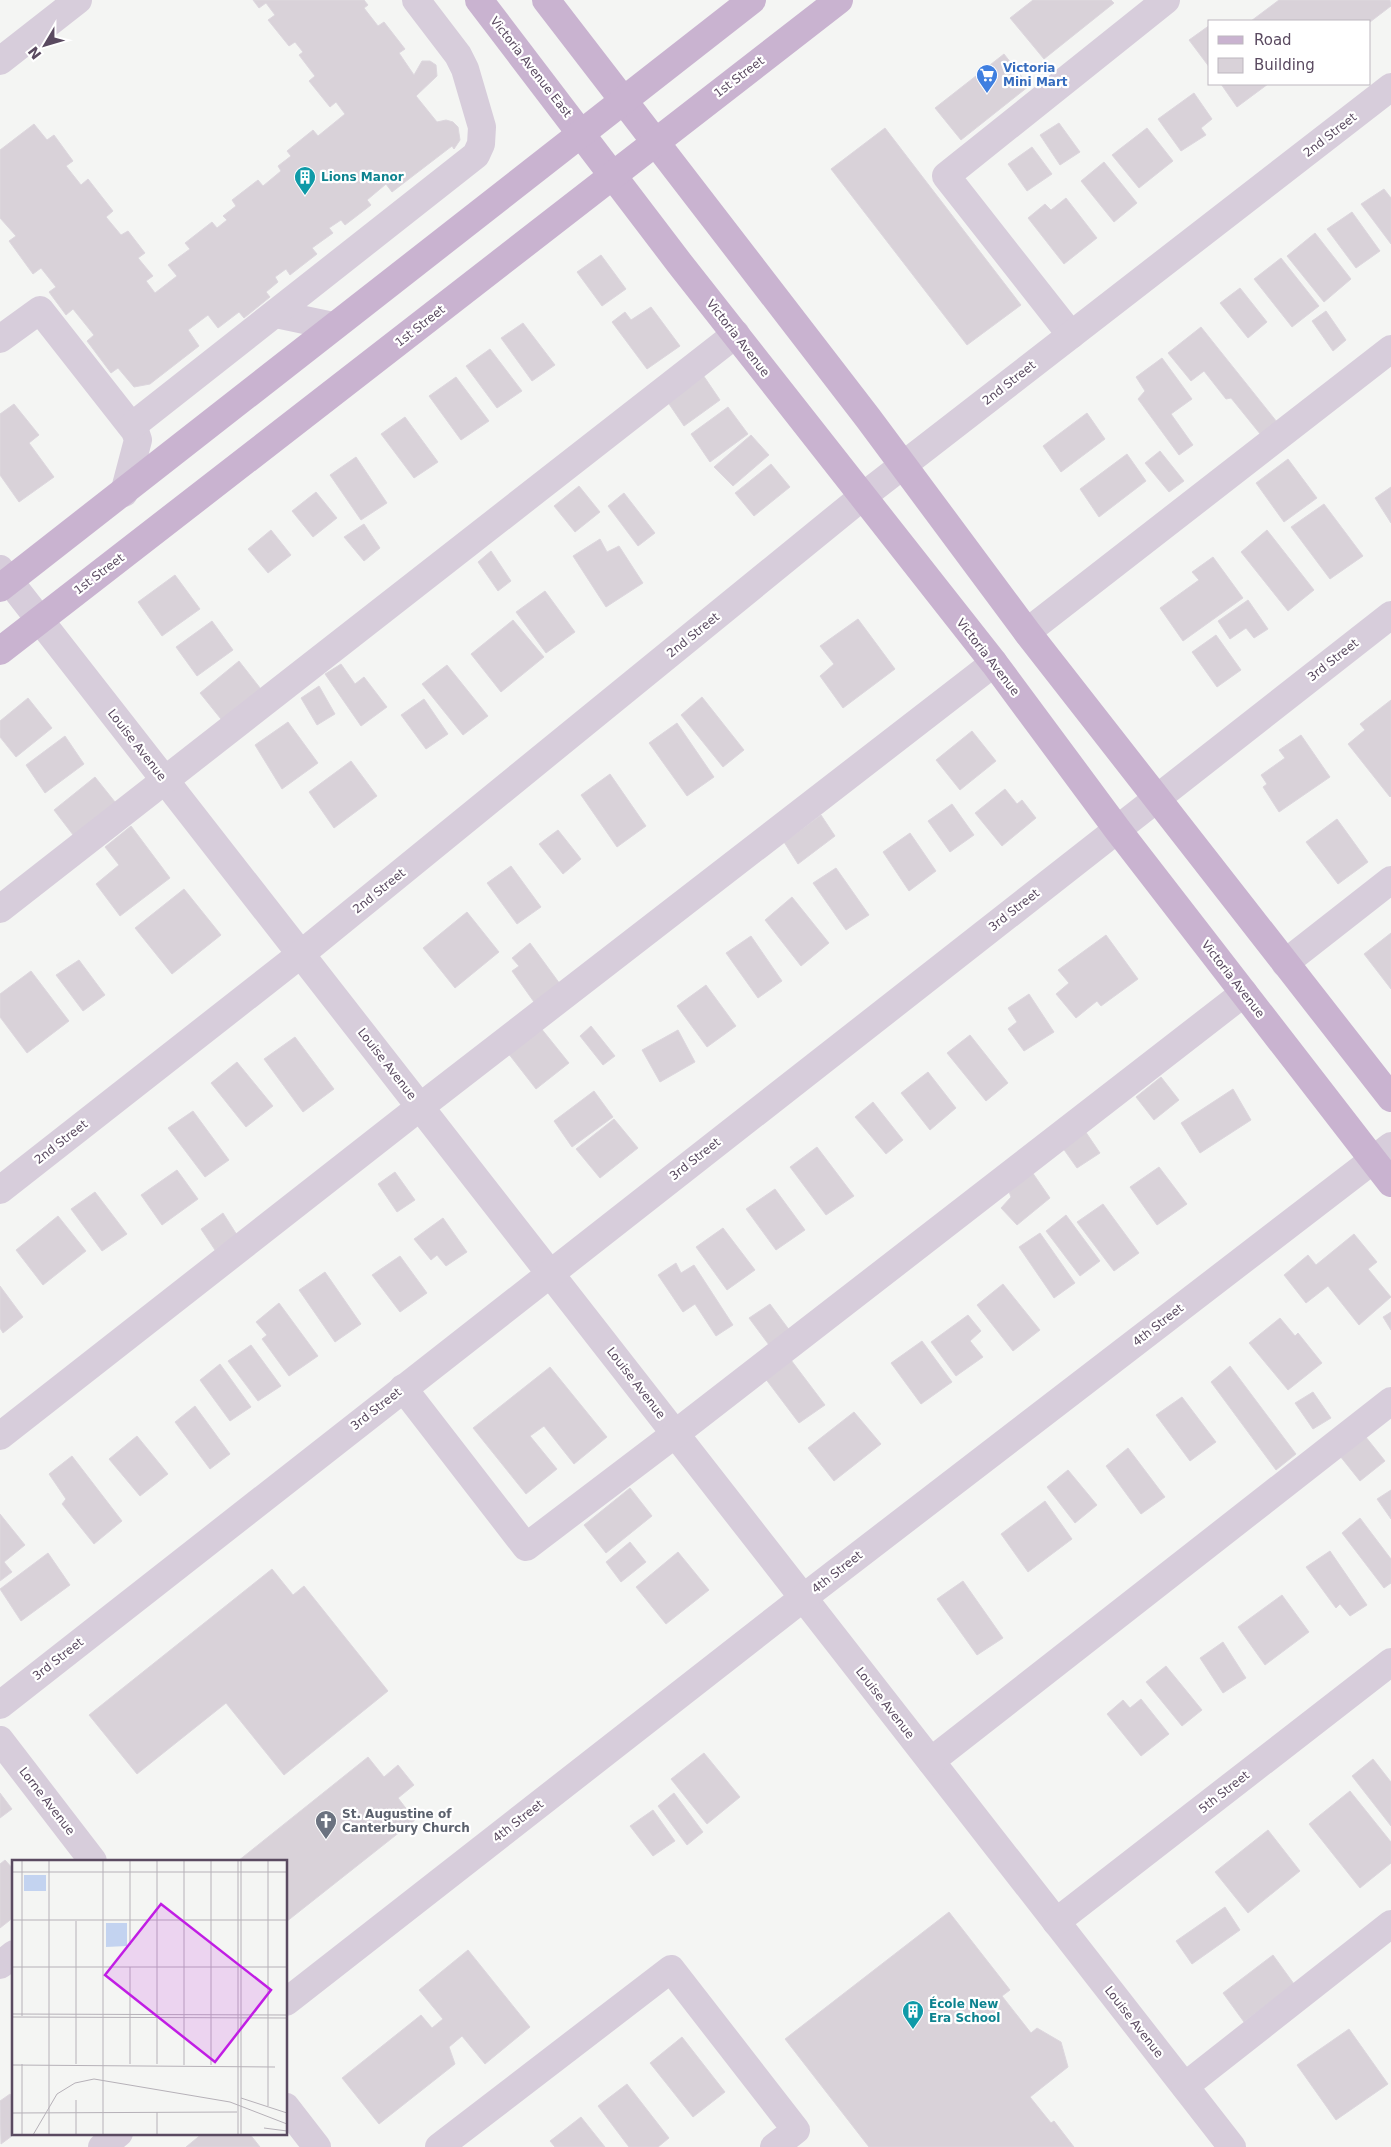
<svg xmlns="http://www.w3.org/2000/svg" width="1391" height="2147" font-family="'DejaVu Sans',sans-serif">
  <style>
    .building { fill: #d9d2d9; stroke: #ddd7de }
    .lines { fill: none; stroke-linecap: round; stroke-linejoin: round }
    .minor { stroke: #d7cddb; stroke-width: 28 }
    .major { stroke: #c9b3d0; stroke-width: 28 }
    .labels { text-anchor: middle; stroke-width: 4.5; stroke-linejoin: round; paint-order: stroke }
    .street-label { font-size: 12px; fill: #5a4a60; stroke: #fff }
    .shop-label { font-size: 12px; font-weight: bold; fill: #366cbe; stroke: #fff; text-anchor: start }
    .culture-label { font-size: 12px; font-weight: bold; fill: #0d838f; stroke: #fff; text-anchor: start }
    .worship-label { font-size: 12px; font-weight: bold; fill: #5b616d; stroke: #fff; text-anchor: start }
    .inset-road { fill: none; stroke: #b6b1b8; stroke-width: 1 }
    .view { fill: #c11ee4; fill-opacity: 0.15; stroke: #c11ee4; stroke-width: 2.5 }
    .inset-edge { fill: none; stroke: #5a4a60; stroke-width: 2.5 }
  </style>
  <rect width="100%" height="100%" fill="#f4f5f3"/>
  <g class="building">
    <polygon points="253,0 364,0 368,5 364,8 378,26 384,22 405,49 399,53 414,75 422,61 430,61 436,65 437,76 416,96 437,122 446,120 453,122 458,127 460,140 454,149 452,146 392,192 386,184 367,200 371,205 345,225 341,220 329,228 333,233 312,248 317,254 290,275 286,269 275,277 278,282 266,292 270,297 244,318 239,312 218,328 208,315 188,330 199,346 150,384 134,387 118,368 111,373 87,341 94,335 73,309 66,315 49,292 56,287 41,268 33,274 9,241 16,236 0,218 0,150 34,124 47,140 54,135 73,161 66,166 81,185 88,179 113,211 106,217 121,235 128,231 145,253 138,258 153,276 146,281 155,293 177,276 168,265 190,249 185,243 212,222 217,228 227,220 223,216 236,206 232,200 258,180 263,186 281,171 278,166 291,156 287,151 313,130 318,136 345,114 336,102 330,107 309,81 315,76 299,55 303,52 295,42 289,46 268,20 275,15 266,3 259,8"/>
    <polygon points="1033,0 1111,0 1114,3 1044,59 1010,18"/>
    <polygon points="1279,0 1390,0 1391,6 1370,22 1251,21"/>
    <polygon points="1210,25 1210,68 1189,40"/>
    <polygon points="1004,54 1029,86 961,140 935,108"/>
    <polygon points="1221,84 1268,84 1237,107"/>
    <polygon points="1194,93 1212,119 1201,128 1206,135 1181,151 1158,119"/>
    <polygon points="1059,123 1080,152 1060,165 1040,135"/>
    <polygon points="885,128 1021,305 967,345 831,169"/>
    <polygon points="1147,128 1173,161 1139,188 1112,155"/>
    <polygon points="1032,147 1052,174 1027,191 1008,164"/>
    <polygon points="1104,162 1137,203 1114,222 1081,181"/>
    <polygon points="1384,189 1391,198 1391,244 1361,204"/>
    <polygon points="1066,198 1097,238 1064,264 1028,218 1045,204 1051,210"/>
    <polygon points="1352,212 1380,251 1356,268 1327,229"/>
    <polygon points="1315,233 1351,279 1324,302 1287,256"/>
    <polygon points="601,255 626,289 602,306 577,272"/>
    <polygon points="1281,258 1319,306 1292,327 1254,279"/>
    <polygon points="1240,288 1267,322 1248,338 1220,303"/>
    <polygon points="651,307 680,346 647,369 612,322 625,312 631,320"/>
    <polygon points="1326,311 1346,340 1333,351 1312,321"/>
    <polygon points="523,323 555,365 532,381 501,338"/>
    <polygon points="1201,327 1277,422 1261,435 1231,398 1226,399 1204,371 1191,381 1168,353"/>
    <polygon points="490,349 522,391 497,408 466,366"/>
    <polygon points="1162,358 1192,399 1171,414 1193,445 1179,455 1138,399 1145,391 1136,377"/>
    <polygon points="701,372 720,400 684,426 665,398"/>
    <polygon points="456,377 489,421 461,440 429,396"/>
    <polygon points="14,404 39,435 29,443 54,477 19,502 0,475 0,414"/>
    <polygon points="728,407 748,434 710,462 691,434"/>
    <polygon points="1087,413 1105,439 1061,472 1043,446"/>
    <polygon points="405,417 438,462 414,478 381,434"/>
    <polygon points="751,435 769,455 733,486 714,467"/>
    <polygon points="1160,451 1184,481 1169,492 1145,463"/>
    <polygon points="1127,454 1146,481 1099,517 1080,489"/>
    <polygon points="356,457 387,503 361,520 330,475"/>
    <polygon points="1288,459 1317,498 1284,522 1256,483"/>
    <polygon points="771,464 790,487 754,516 735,493"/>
    <polygon points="579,486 600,512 575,532 554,506"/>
    <polygon points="1391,487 1391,523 1375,498"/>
    <polygon points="316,492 337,518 313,537 292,511"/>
    <polygon points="624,493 655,533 638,546 608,506"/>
    <polygon points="1324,504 1363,556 1330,579 1291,527"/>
    <polygon points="364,524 380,548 364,561 344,537"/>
    <polygon points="271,530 291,555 268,573 248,549"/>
    <polygon points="1267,530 1314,590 1288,611 1241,552"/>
    <polygon points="600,539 607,552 619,546 643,583 606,607 573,556"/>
    <polygon points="491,551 511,581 498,591 478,562"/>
    <polygon points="1213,557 1243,598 1183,641 1160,608 1199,580 1192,572"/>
    <polygon points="175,575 200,609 162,636 138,602"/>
    <polygon points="545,591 575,632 546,653 516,612"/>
    <polygon points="1248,600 1268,629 1254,638 1246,628 1230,639 1218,621"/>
    <polygon points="858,619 895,669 843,708 820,676 834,664 820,646"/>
    <polygon points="513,620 544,657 501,692 471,654"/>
    <polygon points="212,621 233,650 197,676 176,647"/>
    <polygon points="1216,635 1241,670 1217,687 1192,652"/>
    <polygon points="239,661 264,693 225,724 200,693"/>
    <polygon points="341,664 355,684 364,677 387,707 361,726 325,674"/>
    <polygon points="447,665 488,716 463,735 422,684"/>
    <polygon points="319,686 335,714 317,725 301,698"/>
    <polygon points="702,697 744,750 723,767 681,715"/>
    <polygon points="28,698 52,728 16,757 0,737 0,721"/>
    <polygon points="424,699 448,734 426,749 401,715"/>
    <polygon points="1391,700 1391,796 1390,797 1348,744 1365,730 1360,724"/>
    <polygon points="288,722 318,763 282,789 255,745"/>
    <polygon points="677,723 714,777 687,796 649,743"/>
    <polygon points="972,731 996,761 960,790 936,760"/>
    <polygon points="1301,735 1330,777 1279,812 1263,787 1267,784 1261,775 1285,758 1279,750"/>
    <polygon points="65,736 84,764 45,793 26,765"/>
    <polygon points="351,761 377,796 334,828 309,792"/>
    <polygon points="610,774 646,826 617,847 581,795"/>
    <polygon points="95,777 119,807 77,840 54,810"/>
    <polygon points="1005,789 1017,804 1022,800 1036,818 1002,846 975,813"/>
    <polygon points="952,804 974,835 950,852 928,821"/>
    <polygon points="821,815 835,836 798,864 784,842"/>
    <polygon points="1337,819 1368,862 1338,884 1306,842"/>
    <polygon points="131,826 170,878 120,916 96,884 119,865 105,847"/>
    <polygon points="558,830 581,859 563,874 539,844"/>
    <polygon points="910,833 936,871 909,891 883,852"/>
    <polygon points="511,866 541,907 517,924 487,883"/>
    <polygon points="836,868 869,915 846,930 813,883"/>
    <polygon points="184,889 221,935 172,974 135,928"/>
    <polygon points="792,897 829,943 801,966 765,920"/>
    <polygon points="467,912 499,952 455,988 423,948"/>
    <polygon points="1391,933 1391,989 1364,954"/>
    <polygon points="1106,935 1138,979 1101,1006 1097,1001 1076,1018 1056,994 1069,983 1058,970"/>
    <polygon points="751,936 782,981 758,998 726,953"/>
    <polygon points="530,943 560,984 534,1002 512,971 519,966 512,958"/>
    <polygon points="79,960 105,995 83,1011 56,975"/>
    <polygon points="31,971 69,1021 27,1053 0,1017 0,994"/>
    <polygon points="706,985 736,1026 707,1047 677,1006"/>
    <polygon points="1029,994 1054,1032 1024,1051 1008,1029 1017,1022 1008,1008"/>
    <polygon points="591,1026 615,1056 603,1065 580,1036"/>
    <polygon points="540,1027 569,1063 536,1089 508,1053"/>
    <polygon points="678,1030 695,1062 660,1082 642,1050"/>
    <polygon points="970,1035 1008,1083 986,1101 947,1053"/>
    <polygon points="295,1037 334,1089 303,1112 264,1059"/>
    <polygon points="237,1062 273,1106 246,1127 211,1083"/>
    <polygon points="928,1072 956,1108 930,1130 901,1093"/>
    <polygon points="1161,1077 1179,1100 1154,1120 1136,1097"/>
    <polygon points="1233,1089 1251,1120 1200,1153 1181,1123"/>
    <polygon points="594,1091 613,1117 572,1147 554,1121"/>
    <polygon points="873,1102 903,1140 886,1154 855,1117"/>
    <polygon points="193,1111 229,1160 205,1177 168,1128"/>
    <polygon points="614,1119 638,1148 600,1178 576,1149"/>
    <polygon points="1083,1128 1100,1153 1077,1168 1060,1144"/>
    <polygon points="817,1147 854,1196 826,1215 790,1167"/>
    <polygon points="1159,1167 1187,1204 1157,1225 1130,1187"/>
    <polygon points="177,1170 198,1199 162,1225 141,1195"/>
    <polygon points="395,1172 415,1200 397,1212 378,1184"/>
    <polygon points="1032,1172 1050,1198 1017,1225 1001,1208 1011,1197 1008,1189"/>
    <polygon points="775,1189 805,1230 776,1250 746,1209"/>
    <polygon points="95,1192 127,1234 102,1251 71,1209"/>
    <polygon points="1103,1204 1139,1253 1114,1271 1077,1222"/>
    <polygon points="223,1213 237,1235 215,1250 201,1229"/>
    <polygon points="1066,1215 1100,1261 1080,1276 1046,1231"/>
    <polygon points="58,1216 86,1251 43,1285 16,1250"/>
    <polygon points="443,1218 467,1252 446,1266 437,1255 431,1260 414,1239"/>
    <polygon points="723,1228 755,1270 727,1290 696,1247"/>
    <polygon points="1040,1233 1075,1283 1054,1298 1019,1247"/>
    <polygon points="1354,1234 1377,1262 1368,1269 1391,1297 1359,1325 1328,1286 1306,1303 1284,1275 1308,1255 1316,1265"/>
    <polygon points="400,1256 427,1293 400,1312 372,1275"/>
    <polygon points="676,1263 681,1273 694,1265 733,1325 716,1336 695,1304 683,1312 658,1275"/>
    <polygon points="325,1272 361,1324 335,1342 299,1290"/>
    <polygon points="1003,1284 1040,1330 1013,1351 977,1305"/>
    <polygon points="0,1286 23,1317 3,1333 0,1328"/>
    <polygon points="279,1303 318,1356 289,1376 262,1339 267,1335 256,1322"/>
    <polygon points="770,1304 790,1331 769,1345 749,1318"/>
    <polygon points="1391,1312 1391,1330 1383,1317"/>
    <polygon points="968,1315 981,1331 970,1341 983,1357 956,1376 931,1342"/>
    <polygon points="1280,1318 1295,1336 1298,1333 1322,1363 1288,1390 1249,1343"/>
    <polygon points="922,1341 952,1382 921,1404 891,1363"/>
    <polygon points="251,1345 281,1386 258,1401 228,1361"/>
    <polygon points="791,1360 825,1405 799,1423 765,1378"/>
    <polygon points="220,1364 251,1407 230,1421 200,1380"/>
    <polygon points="1230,1366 1296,1454 1276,1470 1211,1382"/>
    <polygon points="550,1367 607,1437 574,1464 544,1426 530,1436 557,1469 526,1494 473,1428"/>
    <polygon points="1313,1392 1331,1418 1313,1429 1295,1403"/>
    <polygon points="1182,1397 1216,1442 1190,1461 1156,1415"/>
    <polygon points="195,1406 230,1454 210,1469 175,1422"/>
    <polygon points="854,1412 881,1444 834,1481 808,1448"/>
    <polygon points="137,1436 168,1474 140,1496 109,1459"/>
    <polygon points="1365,1436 1385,1461 1360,1481 1340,1456"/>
    <polygon points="1128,1448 1165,1497 1141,1514 1106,1466"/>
    <polygon points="72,1456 122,1521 94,1544 62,1504 66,1499 49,1474"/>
    <polygon points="1068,1470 1097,1505 1075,1523 1047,1487"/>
    <polygon points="630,1488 652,1516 606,1553 584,1525"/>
    <polygon points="1391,1490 1391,1519 1377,1499"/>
    <polygon points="1045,1501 1072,1539 1028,1572 1001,1534"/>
    <polygon points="0,1514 25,1545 4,1562 12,1572 0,1581"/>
    <polygon points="1360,1518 1391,1559 1391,1583 1384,1588 1342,1533"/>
    <polygon points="630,1542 646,1562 621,1582 606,1562"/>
    <polygon points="1330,1551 1367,1605 1350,1616 1340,1604 1336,1608 1306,1567"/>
    <polygon points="678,1552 709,1590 666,1624 636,1587"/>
    <polygon points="48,1553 70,1585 21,1621 0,1589"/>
    <polygon points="272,1569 293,1595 304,1586 388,1691 284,1775 226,1703 137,1774 89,1715"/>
    <polygon points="963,1581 1003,1638 977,1655 937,1599"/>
    <polygon points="1282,1595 1309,1632 1265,1665 1238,1627"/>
    <polygon points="1223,1642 1246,1678 1223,1693 1200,1658"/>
    <polygon points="1166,1666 1202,1710 1182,1726 1146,1682"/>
    <polygon points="1141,1699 1169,1734 1141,1756 1107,1714 1123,1700 1130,1708"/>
    <polygon points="704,1753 740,1797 707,1824 671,1779"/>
    <polygon points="368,1757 384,1777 398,1765 414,1785 398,1798 415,1820 286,1922 286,1861 238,1861"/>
    <polygon points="1373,1759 1391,1782 1391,1826 1352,1776"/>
    <polygon points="1350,1791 1391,1842 1391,1863 1360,1888 1309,1824"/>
    <polygon points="0,1793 12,1809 0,1818"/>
    <polygon points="674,1793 703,1832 687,1845 658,1806"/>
    <polygon points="653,1810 675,1841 653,1856 630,1826"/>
    <polygon points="1268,1830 1300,1871 1248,1913 1215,1872"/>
    <polygon points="5,1860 14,1870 14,1917 0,1928 0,1864"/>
    <polygon points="1225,1907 1240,1930 1192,1964 1176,1941"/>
    <polygon points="949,1912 1010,1990 1002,1996 1031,2033 1037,2028 1061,2042 1068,2067 1030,2097 1051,2123 1054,2121 1074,2147 869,2147 785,2039"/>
    <polygon points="468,1950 530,2027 485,2064 462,2036 449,2047 455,2064 379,2124 342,2078 421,2015 432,2028 443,2019 419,1990"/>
    <polygon points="1273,1955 1294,1984 1244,2022 1223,1993"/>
    <polygon points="1349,2029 1388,2084 1336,2120 1297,2065"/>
    <polygon points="682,2037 725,2092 693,2117 650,2063"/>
    <polygon points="627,2084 669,2138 658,2147 629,2147 598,2106"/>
    <polygon points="10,2094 14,2100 14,2133 16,2133 1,2144 0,2101"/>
    <polygon points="581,2117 605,2147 555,2147 550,2141"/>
    <polygon points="203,2133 249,2133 260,2147 186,2147"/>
  </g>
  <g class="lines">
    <g class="minor">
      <polyline points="0,61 78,0"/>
      <polyline points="276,314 333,326"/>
      <polyline points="1071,335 946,176 1166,0"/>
      <polyline points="0,339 40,310 135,431 138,440 124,493"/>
      <polyline points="132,426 476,155 481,144 482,127 465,69 458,55 416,0"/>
      <polyline points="0,569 1232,2147"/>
      <polyline points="1027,632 1391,349"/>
      <polyline points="0,909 736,334"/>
      <polyline points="1285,963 1391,880"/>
      <polyline points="0,1190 301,954 862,497 1391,87"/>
      <polyline points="403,1388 526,1547 675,1434 1244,993"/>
      <polyline points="0,1436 420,1107 994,663"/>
      <polyline points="0,1705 1391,615"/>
      <polyline points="0,1740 93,1861"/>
      <polyline points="931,1761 1391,1401"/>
      <polyline points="1056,1922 1391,1662"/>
      <polyline points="0,1965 14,1954"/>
      <polyline points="286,2002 803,1598 1391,1146"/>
      <polyline points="1185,2086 1391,1924"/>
      <polyline points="286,2107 317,2147"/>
      <polyline points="102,2147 119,2133"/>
      <polyline points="439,2147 671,1969 796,2130 774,2147"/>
    </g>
    <g class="major">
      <polyline points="479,0 680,264 994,663 1117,829 1391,1183"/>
      <polyline points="546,0 868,418 1027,632 1391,1098"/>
      <polyline points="0,588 752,0"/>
      <polyline points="0,651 839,0"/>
    </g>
  </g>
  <defs>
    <g id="supermarket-pin" transform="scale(1.125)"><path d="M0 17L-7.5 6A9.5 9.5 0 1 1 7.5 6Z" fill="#3f7fe0" stroke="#fff"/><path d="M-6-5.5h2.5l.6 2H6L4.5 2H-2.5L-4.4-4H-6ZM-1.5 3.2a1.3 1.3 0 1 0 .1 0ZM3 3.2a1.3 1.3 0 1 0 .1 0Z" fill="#fff"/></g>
    <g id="building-pin" transform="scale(1.125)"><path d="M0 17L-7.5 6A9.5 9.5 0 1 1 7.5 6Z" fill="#0f9aa8" stroke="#fff"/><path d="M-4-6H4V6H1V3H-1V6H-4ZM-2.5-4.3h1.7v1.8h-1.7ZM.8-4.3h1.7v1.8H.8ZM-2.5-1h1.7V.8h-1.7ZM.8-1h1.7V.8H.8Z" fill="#fff"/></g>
    <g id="church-pin" transform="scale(1.125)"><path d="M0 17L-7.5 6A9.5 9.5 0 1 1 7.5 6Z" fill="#6b7280" stroke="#fff"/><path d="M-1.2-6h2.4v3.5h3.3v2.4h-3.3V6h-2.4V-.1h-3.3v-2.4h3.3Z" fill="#fff"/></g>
  </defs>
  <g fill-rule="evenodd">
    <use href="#supermarket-pin" x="987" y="75"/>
    <use href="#building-pin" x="305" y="177"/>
    <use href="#church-pin" x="326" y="1821"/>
    <use href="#building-pin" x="913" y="2011"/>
  </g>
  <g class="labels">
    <g class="street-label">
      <text transform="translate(531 67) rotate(52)" y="4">Victoria Avenue East</text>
      <text transform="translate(739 77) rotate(-37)" y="4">1st Street</text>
      <text transform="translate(1330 135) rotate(-38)" y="4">2nd Street</text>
      <text transform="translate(420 326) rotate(-38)" y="4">1st Street</text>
      <text transform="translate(738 338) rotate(52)" y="4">Victoria Avenue</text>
      <text transform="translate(1009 383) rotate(-38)" y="4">2nd Street</text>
      <text transform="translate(99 574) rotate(-37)" y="4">1st Street</text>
      <text transform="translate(693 635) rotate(-39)" y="4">2nd Street</text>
      <text transform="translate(988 657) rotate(52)" y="4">Victoria Avenue</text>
      <text transform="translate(1333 660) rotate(-38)" y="4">3rd Street</text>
      <text transform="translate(137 745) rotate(52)" y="4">Louise Avenue</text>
      <text transform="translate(379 891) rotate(-39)" y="4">2nd Street</text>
      <text transform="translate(1014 910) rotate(-38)" y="4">3rd Street</text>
      <text transform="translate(1233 979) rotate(52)" y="4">Victoria Avenue</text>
      <text transform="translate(387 1064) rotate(52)" y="4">Louise Avenue</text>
      <text transform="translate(61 1142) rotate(-38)" y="4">2nd Street</text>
      <text transform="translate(695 1159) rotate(-38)" y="4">3rd Street</text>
      <text transform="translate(1158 1325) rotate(-38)" y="4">4th Street</text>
      <text transform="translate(636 1383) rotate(52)" y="4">Louise Avenue</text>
      <text transform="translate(376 1409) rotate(-38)" y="4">3rd Street</text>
      <text transform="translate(837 1572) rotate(-38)" y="4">4th Street</text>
      <text transform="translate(58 1659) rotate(-38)" y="4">3rd Street</text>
      <text transform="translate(885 1703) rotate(52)" y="4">Louise Avenue</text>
      <text transform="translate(1224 1792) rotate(-38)" y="4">5th Street</text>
      <text transform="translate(47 1801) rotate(52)" y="4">Lorne Avenue</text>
      <text transform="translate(518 1821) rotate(-38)" y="4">4th Street</text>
      <text transform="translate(1134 2022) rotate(52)" y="4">Louise Avenue</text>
    </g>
    <g class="shop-label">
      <text x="1003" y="72">Victoria<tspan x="1003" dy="14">Mini Mart</tspan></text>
    </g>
    <g class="culture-label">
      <text x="321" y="181">Lions Manor</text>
      <text x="929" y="2008">École New<tspan x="929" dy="14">Era School</tspan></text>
    </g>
    <g class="worship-label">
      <text x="342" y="1818">St. Augustine of<tspan x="342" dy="14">Canterbury Church</tspan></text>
    </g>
  </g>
  <g transform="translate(12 1860)">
    <rect width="275" height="275" fill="#f4f5f3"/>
    <path d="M 12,15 L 34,15 L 34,31 L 12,31 ZM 94,63 L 115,63 L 115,86 L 94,87 Z" fill="#c3d3f0"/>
    <path class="inset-road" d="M 10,0 L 10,156M 91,0 L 91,275M 145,0 L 145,204M 199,0 L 199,205M 0,12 L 275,12M 0,60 L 275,60M 64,61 L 64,204M 118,85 L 118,0M 0,107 L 275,107M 118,107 L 118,204M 0,154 L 275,155M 0,157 L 275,158M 0,205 L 263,207M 172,205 L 172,0M 229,238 L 275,253M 256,246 L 256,0M 0,253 L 225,252M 252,268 L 275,271M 10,275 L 10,204M 21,275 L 45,234 L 63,223 L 82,219 L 218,242 L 275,264M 37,275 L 37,0M 64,275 L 64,240M 145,275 L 145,252M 226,275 L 226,0M 229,275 L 229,0"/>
    <path class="view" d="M 149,44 L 259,130 L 203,202 L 93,115 Z"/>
    <rect width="275" height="275" class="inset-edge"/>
  </g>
  <rect x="1208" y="20" width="162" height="65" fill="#ffffff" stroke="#bdb7bf"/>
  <rect x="1218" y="36" width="25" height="8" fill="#c9b3d0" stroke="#bdb7bf"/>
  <text x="1254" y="45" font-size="15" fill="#5a4a60">Road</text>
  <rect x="1218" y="58" width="25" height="15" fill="#d9d2d9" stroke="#bdb7bf"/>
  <text x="1254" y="70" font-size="15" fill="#5a4a60">Building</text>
  <g transform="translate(45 45) rotate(232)" stroke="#ffffff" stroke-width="4" paint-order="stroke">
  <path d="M0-4L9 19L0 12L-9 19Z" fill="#5a4a60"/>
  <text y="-8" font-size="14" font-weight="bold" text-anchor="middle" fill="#5a4a60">N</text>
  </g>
</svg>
